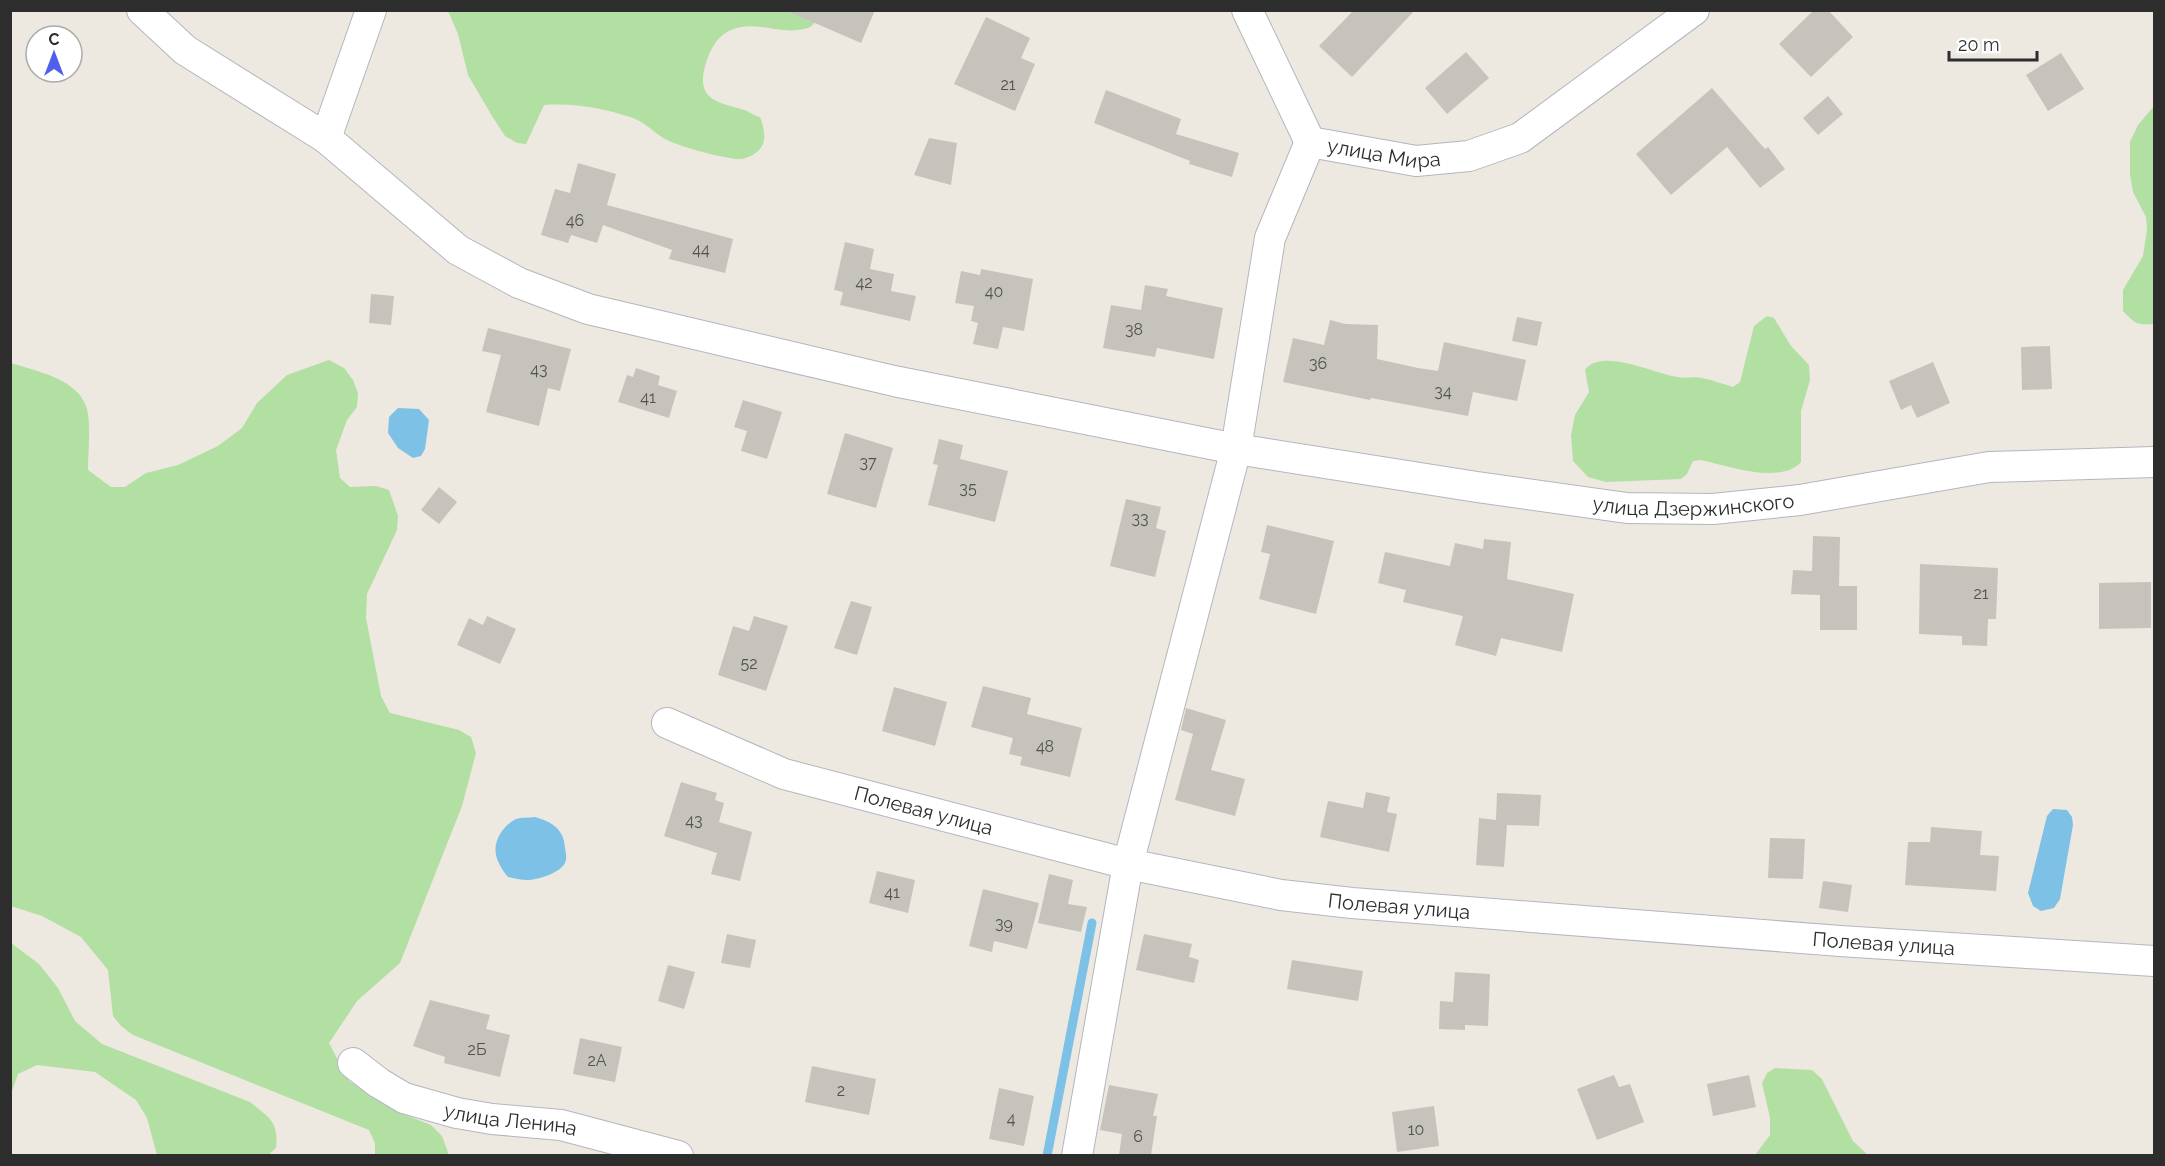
<svg xmlns="http://www.w3.org/2000/svg" width="2165" height="1166" font-family="Raleway,sans-serif">
  <style>
    .green { fill: #b2dfa2 }
    .water { fill: #7dc1e6 }
    .lines { fill: none; stroke-linecap: round; stroke-linejoin: round }
    .stream { stroke: #7dc1e6; stroke-width: 9 }
    .building { fill: #c6c3bc }
    .minor-casing { stroke: #b4b6bf; stroke-width: 32 }
    .minor { stroke: #fff; stroke-width: 30 }
    .labels { text-anchor: middle; stroke-width: 6; stroke-linejoin: round; paint-order: stroke }
    .number-label { font-size: 16px; fill: #535251 }
    .street-label { font-size: 20px; fill: #2d2d2d; stroke: #fff }
  </style>
  <rect width="100%" height="100%" fill="#ede9e1"/>
  <g class="green">
    <path d="M 448,11 L 821,11 C 817,17 815,26 808,28 C 793,33 776,29 762,27 C 727,22 711,39 704,71 C 697,103 725,103 747,111 C 751,113 755,116 760,117 C 763,125 766,136 763,144 C 760,152 749,158 741,159 C 728,160 677,146 665,139 C 653,132 644,121 630,117 C 602,108 574,103 544,105 L 526,144 L 517,143 L 505,136 L 492,116 L 468,75 L 458,34 Z"/>
    <path d="M 2154,106 L 2154,324 C 2137,325 2135,324 2123,311 L 2123,290 L 2143,256 L 2147,229 L 2146,217 L 2133,192 L 2130,175 L 2130,142 L 2138,125 Z"/>
    <path d="M 1767,316 L 1774,318 L 1791,346 L 1809,365 L 1810,380 L 1801,411 L 1801,462 C 1780,485 1729,466 1701,460 L 1693,461 L 1687,474 L 1681,479 L 1606,482 L 1588,477 L 1573,461 L 1571,435 L 1575,415 L 1589,392 L 1585,370 C 1601,347 1655,374 1678,377 C 1686,379 1694,376 1702,378 C 1712,380 1723,384 1733,387 L 1740,382 L 1754,326 Z"/>
    <path d="M 329,360 L 344,368 L 353,380 L 358,393 L 357,407 L 347,420 L 336,450 L 340,478 L 350,487 L 376,486 L 389,490 L 398,516 L 397,530 L 367,594 L 366,618 L 381,696 L 390,713 L 459,730 L 471,737 L 476,753 L 462,806 L 400,963 L 357,1001 L 329,1043 L 349,1081 L 403,1114 L 431,1125 L 442,1136 L 449,1155 L 375,1155 L 375,1143 L 369,1130 L 133,1035 L 121,1026 L 113,1016 L 108,970 L 81,937 L 42,916 L 11,906 L 11,363 C 36,371 79,379 87,409 C 91,424 88,454 88,470 L 111,487 L 125,487 L 146,473 L 178,465 L 218,446 L 242,428 L 257,403 L 287,375 Z"/>
    <path d="M 11,943 L 39,964 L 58,988 L 75,1021 L 102,1044 L 250,1102 C 269,1118 279,1121 276,1148 L 268,1155 L 157,1155 L 147,1118 L 136,1100 L 95,1072 L 37,1065 L 18,1074 L 11,1094 Z"/>
    <polygon points="1775,1068 1812,1070 1822,1079 1853,1141 1868,1155 1755,1155 1770,1135 1770,1118 1762,1083 1767,1073"/>
  </g>
  <g class="water">
    <polygon points="398,408 419,409 429,420 425,449 421,456 413,458 398,448 388,433 389,417"/>
    <polygon points="2053,809 2067,810 2072,817 2073,825 2060,899 2054,908 2041,911 2033,906 2028,893 2047,816"/>
    <path d="M 535,817 C 552,822 564,829 565,848 C 566,853 567,858 565,863 C 560,873 538,880 527,880 C 521,880 514,878 508,877 C 496,862 490,848 502,831 C 506,826 510,822 516,819 C 522,817 529,818 535,817 Z"/>
  </g>
  <g class="lines">
    <polyline class="stream" points="1047,1156 1092,923"/>
  </g>
  <g class="building">
    <polygon points="785,10 875,10 861,43"/>
    <polygon points="1354,10 1415,10 1352,77 1319,46"/>
    <polygon points="1814,10 1828,10 1853,37 1811,77 1779,44"/>
    <polygon points="986,17 1030,38 1021,58 1035,64 1015,111 954,84"/>
    <polygon points="1466,52 1489,78 1447,114 1425,88"/>
    <polygon points="2061,53 2084,89 2048,111 2026,75"/>
    <polygon points="1712,88 1765,149 1768,147 1785,169 1760,188 1727,147 1671,195 1636,154"/>
    <polygon points="1106,90 1181,119 1176,134 1239,153 1232,177 1189,164 1190,161 1094,123"/>
    <polygon points="1828,96 1843,114 1818,135 1803,118"/>
    <polygon points="929,138 957,143 951,185 914,175"/>
    <polygon points="578,163 616,174 607,205 733,239 725,273 669,259 672,250 603,225 597,243 571,235 568,243 541,235 555,189 570,193"/>
    <polygon points="845,242 874,249 870,269 894,274 891,291 916,296 910,321 840,305 843,292 834,290"/>
    <polygon points="981,269 1033,279 1024,331 1003,327 998,349 973,344 978,323 971,321 974,306 955,303 961,271 980,275"/>
    <polygon points="1145,285 1168,289 1166,296 1223,308 1214,359 1157,348 1155,357 1103,348 1111,305 1141,310"/>
    <polygon points="371,294 394,296 391,325 369,323"/>
    <polygon points="1517,317 1542,322 1537,346 1512,341"/>
    <polygon points="1330,320 1345,324 1378,325 1377,359 1418,368 1438,371 1444,342 1526,360 1517,401 1473,392 1468,416 1371,398 1370,400 1283,382 1293,338 1324,345"/>
    <polygon points="488,328 571,349 560,391 548,388 539,426 486,412 501,355 482,351"/>
    <polygon points="2050,346 2052,389 2022,390 2021,347"/>
    <polygon points="1933,362 1950,403 1917,418 1911,405 1901,410 1889,381"/>
    <polygon points="636,368 660,376 658,385 677,391 669,418 618,402 627,375 633,377"/>
    <polygon points="743,400 782,412 767,459 741,451 747,431 734,427"/>
    <polygon points="845,433 893,448 876,508 827,494"/>
    <polygon points="939,439 963,445 960,459 1008,471 995,522 928,505 938,465 933,464"/>
    <polygon points="439,487 457,502 439,524 421,510"/>
    <polygon points="1126,499 1161,507 1156,528 1166,531 1155,577 1110,566"/>
    <polygon points="1267,525 1334,541 1316,614 1259,599 1270,554 1261,552"/>
    <polygon points="1813,536 1840,537 1839,586 1857,586 1857,630 1820,630 1820,595 1791,594 1793,570 1812,571"/>
    <polygon points="1484,539 1511,542 1507,579 1574,594 1562,652 1501,638 1496,656 1455,645 1463,616 1403,602 1406,590 1378,583 1385,552 1450,566 1455,543 1483,549"/>
    <polygon points="1920,564 1998,568 1996,619 1988,619 1987,646 1962,645 1962,636 1919,634"/>
    <polygon points="2151,582 2151,628 2099,629 2099,583"/>
    <polygon points="851,601 872,607 857,655 834,648"/>
    <polygon points="487,616 516,629 500,664 457,645 469,618 483,625"/>
    <polygon points="754,616 788,626 766,691 718,675 733,626 749,631"/>
    <polygon points="983,686 1031,698 1027,714 1082,728 1070,777 1020,765 1022,757 1009,754 1013,738 971,727"/>
    <polygon points="894,687 947,702 935,746 882,731"/>
    <polygon points="1186,708 1226,720 1211,770 1245,779 1235,816 1175,800 1193,734 1181,730"/>
    <polygon points="681,782 717,793 715,800 724,803 719,822 752,832 740,881 711,874 717,853 664,836"/>
    <polygon points="1366,792 1390,797 1387,812 1397,814 1389,852 1320,837 1328,801 1363,808"/>
    <polygon points="1497,793 1541,795 1539,826 1507,825 1504,867 1476,865 1479,818 1496,820"/>
    <polygon points="1931,827 1982,831 1980,855 1999,856 1996,891 1905,885 1908,842 1930,842"/>
    <polygon points="1770,838 1805,839 1803,879 1768,878"/>
    <polygon points="877,871 915,880 908,913 869,903"/>
    <polygon points="1049,874 1073,880 1068,904 1087,907 1081,932 1038,923"/>
    <polygon points="1823,881 1852,885 1848,912 1819,908"/>
    <polygon points="983,889 1039,903 1027,949 994,941 992,952 969,946"/>
    <polygon points="727,934 756,940 750,968 721,963"/>
    <polygon points="1144,934 1192,944 1189,957 1199,960 1194,983 1136,970"/>
    <polygon points="1292,960 1363,971 1358,1001 1287,989"/>
    <polygon points="668,965 695,972 684,1009 658,1001"/>
    <polygon points="1455,972 1490,974 1488,1026 1465,1025 1465,1030 1439,1029 1440,1001 1453,1002"/>
    <polygon points="430,1000 490,1015 486,1029 510,1035 500,1077 444,1063 445,1057 413,1046"/>
    <polygon points="580,1038 622,1047 615,1082 573,1074"/>
    <polygon points="812,1066 876,1079 869,1115 805,1102"/>
    <polygon points="1614,1075 1619,1087 1630,1084 1644,1122 1597,1140 1577,1089"/>
    <polygon points="1749,1075 1756,1107 1713,1116 1707,1084"/>
    <polygon points="1109,1085 1158,1094 1153,1116 1157,1116 1151,1155 1119,1155 1122,1134 1100,1130"/>
    <polygon points="999,1088 1034,1096 1024,1146 989,1139"/>
    <polygon points="1434,1106 1439,1146 1397,1152 1392,1112"/>
  </g>
  <g class="lines">
    <g class="minor-casing">
      <g id="minor">
        <path id="s1" d="M 142,10 L 185,50 L 326,138 L 458,250 L 519,283 L 588,309 L 894,381 L 1236,449 L 1477,487 L 1627,508 L 1713,509 L 1800,500 L 1989,467 L 2154,462"/>
        <polyline points="1247,10 1310,142"/>
        <polyline points="326,138 371,10"/>
        <path id="s2" d="M 667,723 L 784,774 L 1128,864 L 1281,895 L 1352,903 L 1840,941 L 2154,961"/>
        <path id="s3" d="M 353,1063 L 379,1083 L 404,1098 L 457,1113 L 492,1119 L 561,1125 L 678,1156"/>
        <path id="s4" d="M 1077,1156 L 1128,864 L 1236,449 L 1270,238 L 1310,142 L 1416,161 L 1469,156 L 1520,138 L 1694,10"/>
      </g>
    </g>
    <use href="#minor" class="minor"/>
  </g>
  <g class="labels">
    <g class="number-label">
      <text x="1008" y="90">21</text>
      <text x="575" y="226">46</text>
      <text x="701" y="255">44</text>
      <text x="864" y="288">42</text>
      <text x="994" y="297">40</text>
      <text x="1134" y="335">38</text>
      <text x="1318" y="369">36</text>
      <text x="539" y="375">43</text>
      <text x="1443" y="397">34</text>
      <text x="648" y="403">41</text>
      <text x="868" y="468">37</text>
      <text x="968" y="494">35</text>
      <text x="1140" y="524">33</text>
      <text x="1981" y="599">21</text>
      <text x="749" y="669">52</text>
      <text x="1045" y="752">48</text>
      <text x="694" y="826">43</text>
      <text x="892" y="898">41</text>
      <text x="1004" y="929">39</text>
      <text x="477" y="1055">2Б</text>
      <text x="597" y="1066">2А</text>
      <text x="841" y="1096">2</text>
      <text x="1011" y="1124">4</text>
      <text x="1416" y="1135">10</text>
      <text x="1138" y="1142">6</text>
    </g>
    <g class="street-label">
      <text dy="7" stroke="none"><textPath href="#s4" startOffset="1118">улица Мира</textPath></text>
      <text dy="7" stroke="none"><textPath href="#s1" startOffset="1666">улица Дзержинского</textPath></text>
      <text dy="7" stroke="none"><textPath href="#s2" startOffset="272">Полевая улица</textPath></text>
      <text dy="7" stroke="none"><textPath href="#s2" startOffset="758">Полевая улица</textPath></text>
      <text dy="7" stroke="none"><textPath href="#s2" startOffset="1244">Полевая улица</textPath></text>
      <text dy="7" stroke="none"><textPath href="#s3" startOffset="171">улица Ленина</textPath></text>
    </g>
  </g>
  <rect width="2165" height="1166" fill="none" stroke="#2d2d2d" stroke-width="24"/>
  <g transform="translate(54 54)"><circle r="28" fill="#ffffff" stroke="#ababab" stroke-width="1.5"/>
  <path d="M0-4.5L10 22L0 15L-10 22Z" fill="#4f5eec"/>
  <text y="-9" font-size="16" font-weight="bold" text-anchor="middle" fill="#2d2d2d">С</text>
  </g>
  <path d="M1949 51v9h88v-9" fill="none" stroke="#2d2d2d" stroke-width="3"/>
  <text x="1958" y="51" font-size="18" fill="#2d2d2d" stroke="#ffffff" stroke-width="4.5" paint-order="stroke">20 m</text>
</svg>
